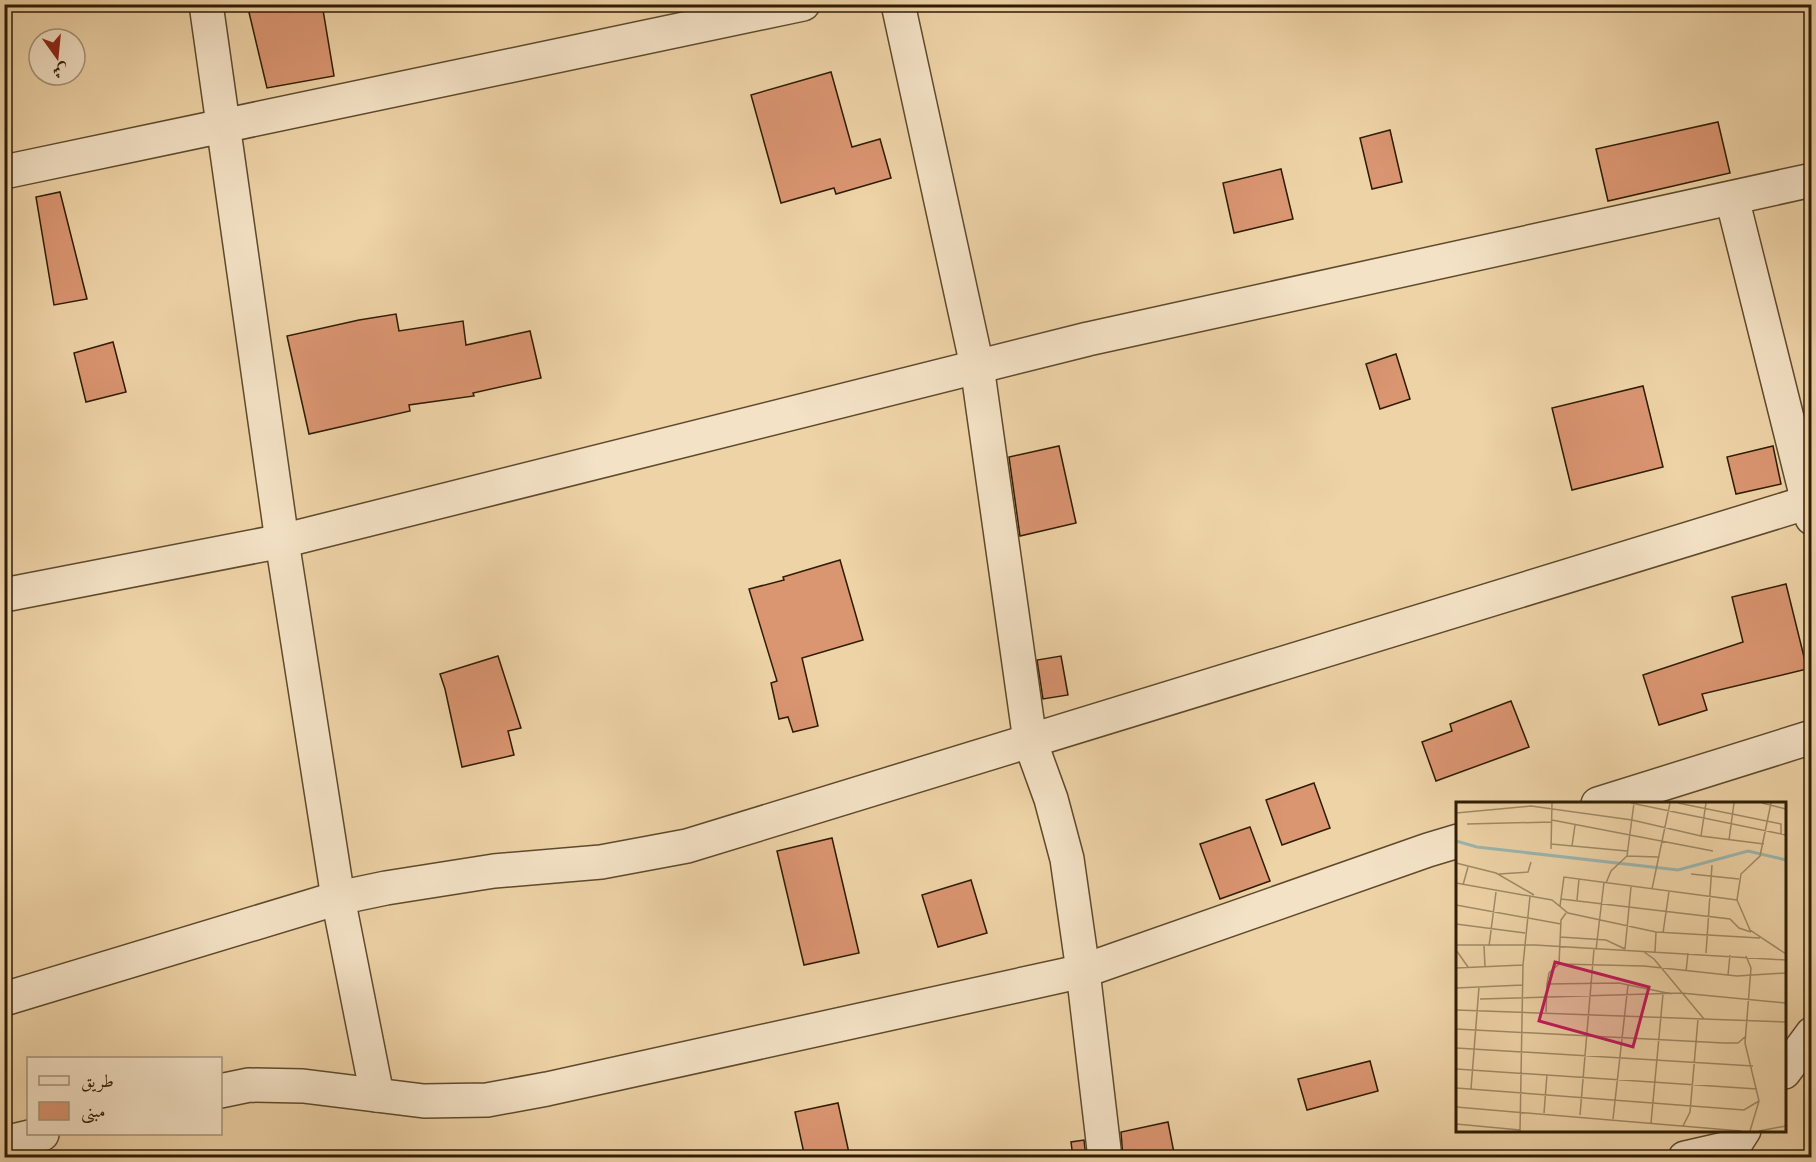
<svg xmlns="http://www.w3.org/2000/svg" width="1816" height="1162" font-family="'IM FELL English',Amiri,serif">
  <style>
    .building { fill: #da9571; stroke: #2e1c03; stroke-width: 1.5 }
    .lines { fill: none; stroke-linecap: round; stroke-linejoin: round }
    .minor-casing { stroke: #5e4a2c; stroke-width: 36 }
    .minor { stroke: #f4e2c6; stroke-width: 33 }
    .inset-river { fill: none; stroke: #9bb6af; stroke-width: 3 }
    .inset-road { fill: none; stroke: #a18a65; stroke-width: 1.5 }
    .view { fill: #c2185b; fill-opacity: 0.15; stroke: #c2185b; stroke-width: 3 }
    .inset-edge { fill: none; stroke: #2e1c03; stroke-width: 3 }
  </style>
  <rect width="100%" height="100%" fill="#eed3a7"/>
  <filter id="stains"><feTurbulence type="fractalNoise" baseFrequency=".00333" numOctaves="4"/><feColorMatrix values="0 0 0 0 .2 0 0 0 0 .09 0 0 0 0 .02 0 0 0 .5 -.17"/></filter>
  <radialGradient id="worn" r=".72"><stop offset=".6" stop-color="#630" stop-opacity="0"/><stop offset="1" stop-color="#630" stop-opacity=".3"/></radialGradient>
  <g class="building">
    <polygon points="247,4 322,4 334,76 267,88"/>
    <polygon points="831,72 852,147 880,139 891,178 836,194 834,188 781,203 751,95"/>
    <polygon points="1718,122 1730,173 1608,201 1596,149"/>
    <polygon points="1390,130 1402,182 1372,189 1360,138"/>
    <polygon points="1281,169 1293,219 1234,233 1223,183"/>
    <polygon points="60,192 87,299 54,305 36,197"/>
    <polygon points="396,314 399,331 463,321 466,345 530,331 541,378 473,393 474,396 409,405 410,411 309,434 287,336 359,320"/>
    <polygon points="113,342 126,392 86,402 74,353"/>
    <polygon points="1396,354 1410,399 1380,409 1366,364"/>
    <polygon points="1643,386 1663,467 1572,490 1552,408"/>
    <polygon points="1059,446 1076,523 1020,536 1009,457"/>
    <polygon points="1773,446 1781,484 1736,494 1727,457"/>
    <polygon points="840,560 863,640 802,658 818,726 793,732 788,717 779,719 771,683 777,681 749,589 784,580 783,577"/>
    <polygon points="1786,584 1807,669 1702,694 1707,710 1659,725 1643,675 1743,642 1732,597"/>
    <polygon points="498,656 521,728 508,731 514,755 462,767 445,689 440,674"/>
    <polygon points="1061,656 1068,695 1043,699 1037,660"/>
    <polygon points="1511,701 1529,747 1436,781 1422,742 1452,731 1450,724"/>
    <polygon points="1314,783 1330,828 1282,845 1266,800"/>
    <polygon points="1250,827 1270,881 1220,899 1200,844"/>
    <polygon points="832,838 859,953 804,965 777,851"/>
    <polygon points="971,880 987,933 938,947 922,895"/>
    <polygon points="1370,1061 1378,1091 1307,1110 1298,1079"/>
    <polygon points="838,1103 849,1153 829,1158 805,1158 795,1112"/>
    <polygon points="1168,1122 1175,1158 1123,1158 1121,1132"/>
    <polygon points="1084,1140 1086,1158 1073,1158 1071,1142"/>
  </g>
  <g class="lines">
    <g class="minor-casing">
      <g id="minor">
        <polyline points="206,4 282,541 338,898 377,1095"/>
        <polyline points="898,4 977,366 1030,741 1051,799 1067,859 1083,971 1105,1158"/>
        <polyline points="4,172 803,4"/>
        <polyline points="1732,198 1812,518"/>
        <polyline points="4,595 282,541 1088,339 1812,180"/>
        <polyline points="1598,804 1812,737"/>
        <polyline points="4,999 338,898 386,888 494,871 601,862 687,846 1812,501"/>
        <polyline points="1784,1072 1812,1034"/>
        <polyline points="220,1091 249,1085 303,1086 424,1101 487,1100 547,1089 1083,971 1428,850 1458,841"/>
        <polyline points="4,1143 42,1134"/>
        <polyline points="1685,1158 1733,1147 1744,1130"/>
      </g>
    </g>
    <use href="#minor" class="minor"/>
  </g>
  <g transform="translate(1456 802)">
    <rect width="330" height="330" fill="#eed3a7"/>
    <path class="inset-river" d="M 0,39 L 21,45 L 222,68 L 292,49 L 330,58"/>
    <path class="inset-road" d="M 175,1 L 330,33M 222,1 L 325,22 L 325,32M 250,1 L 245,34 L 308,42M 306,1 L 330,7M 315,1 L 304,54 L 285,72 L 281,98 L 294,128 L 330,152M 0,11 L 75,4 L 176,18 L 245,34M 96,18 L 257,49M 11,22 L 96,20M 273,38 L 278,1M 95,42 L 171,49M 116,44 L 119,23M 95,47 L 96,1M 171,54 L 202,55M 0,61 L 40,71 L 78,93M 43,72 L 72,70 L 75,60M 235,72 L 283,77M 0,81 L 96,98 L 112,111 L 200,130 L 304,136M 150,81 L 155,69 L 171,54 L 178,1M 7,83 L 12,65M 196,87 L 214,1M 105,97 L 274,117 L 283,126 L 295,130M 121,98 L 123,77M 0,103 L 105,122M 104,104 L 108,75 L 281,98M 0,122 L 69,131M 207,131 L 213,89M 104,135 L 150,138 L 169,147M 0,143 L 79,143 L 330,158M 28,144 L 29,165M 33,144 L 40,90M 169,147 L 175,85M 0,148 L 12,165M 140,148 L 148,80M 188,150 L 198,157 L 248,217M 199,150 L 200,130M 250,151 L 256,63M 290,154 L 295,166 L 289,241 L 303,299 L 294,329M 103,162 L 105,118 L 110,111M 0,166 L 67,163M 230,170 L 232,151M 272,173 L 274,153M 91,182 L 93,171 L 103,162 L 188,164 L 281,174 L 330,171M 0,186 L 67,183M 24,197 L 225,191 L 330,201M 0,208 L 330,220M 90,210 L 91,182 L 163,181 L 216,192M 0,227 L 268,241 L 282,241 L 290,234M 0,246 L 297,264M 0,267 L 301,287M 0,286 L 288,308 L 303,299M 15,287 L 23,185M 0,305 L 285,329M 88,311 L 91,272M 124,313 L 138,147M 157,317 L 172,183M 195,321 L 207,192M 0,322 L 64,328M 227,324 L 234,310 L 242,217M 64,329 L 67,163 L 74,94M 303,329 L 330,324"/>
    <path class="view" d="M 99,160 L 193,185 L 177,245 L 83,219 Z"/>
    <rect width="330" height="330" class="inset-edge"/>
  </g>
  <rect width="1816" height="1162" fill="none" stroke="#eed3a7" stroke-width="24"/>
  <rect x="6" y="6" width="1804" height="1150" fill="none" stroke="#2e1c03" stroke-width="3"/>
  <rect x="12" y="12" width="1792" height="1138" fill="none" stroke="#2e1c03" stroke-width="1.5"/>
  <rect x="27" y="1057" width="195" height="78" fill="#f4e2c6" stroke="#a59378" stroke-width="1.5"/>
  <rect x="39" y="1076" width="30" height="9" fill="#f4e2c6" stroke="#a59378" stroke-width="1.5"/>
  <text x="81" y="1087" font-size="18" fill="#2e1c03">طريق</text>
  <rect x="39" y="1102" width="30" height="18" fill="#da9571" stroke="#a59378" stroke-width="1.5"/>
  <text x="81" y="1117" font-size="18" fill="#2e1c03">مبنى</text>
  <g transform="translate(57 57) rotate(165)"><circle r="28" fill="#f4e2c6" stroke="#a59378" stroke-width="1.5"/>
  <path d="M0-4.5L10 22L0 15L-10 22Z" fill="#8f2418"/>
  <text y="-9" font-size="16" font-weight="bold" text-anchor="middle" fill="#2e1c03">ش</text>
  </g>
  <rect width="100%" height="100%" filter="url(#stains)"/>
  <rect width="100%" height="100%" fill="url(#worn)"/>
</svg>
